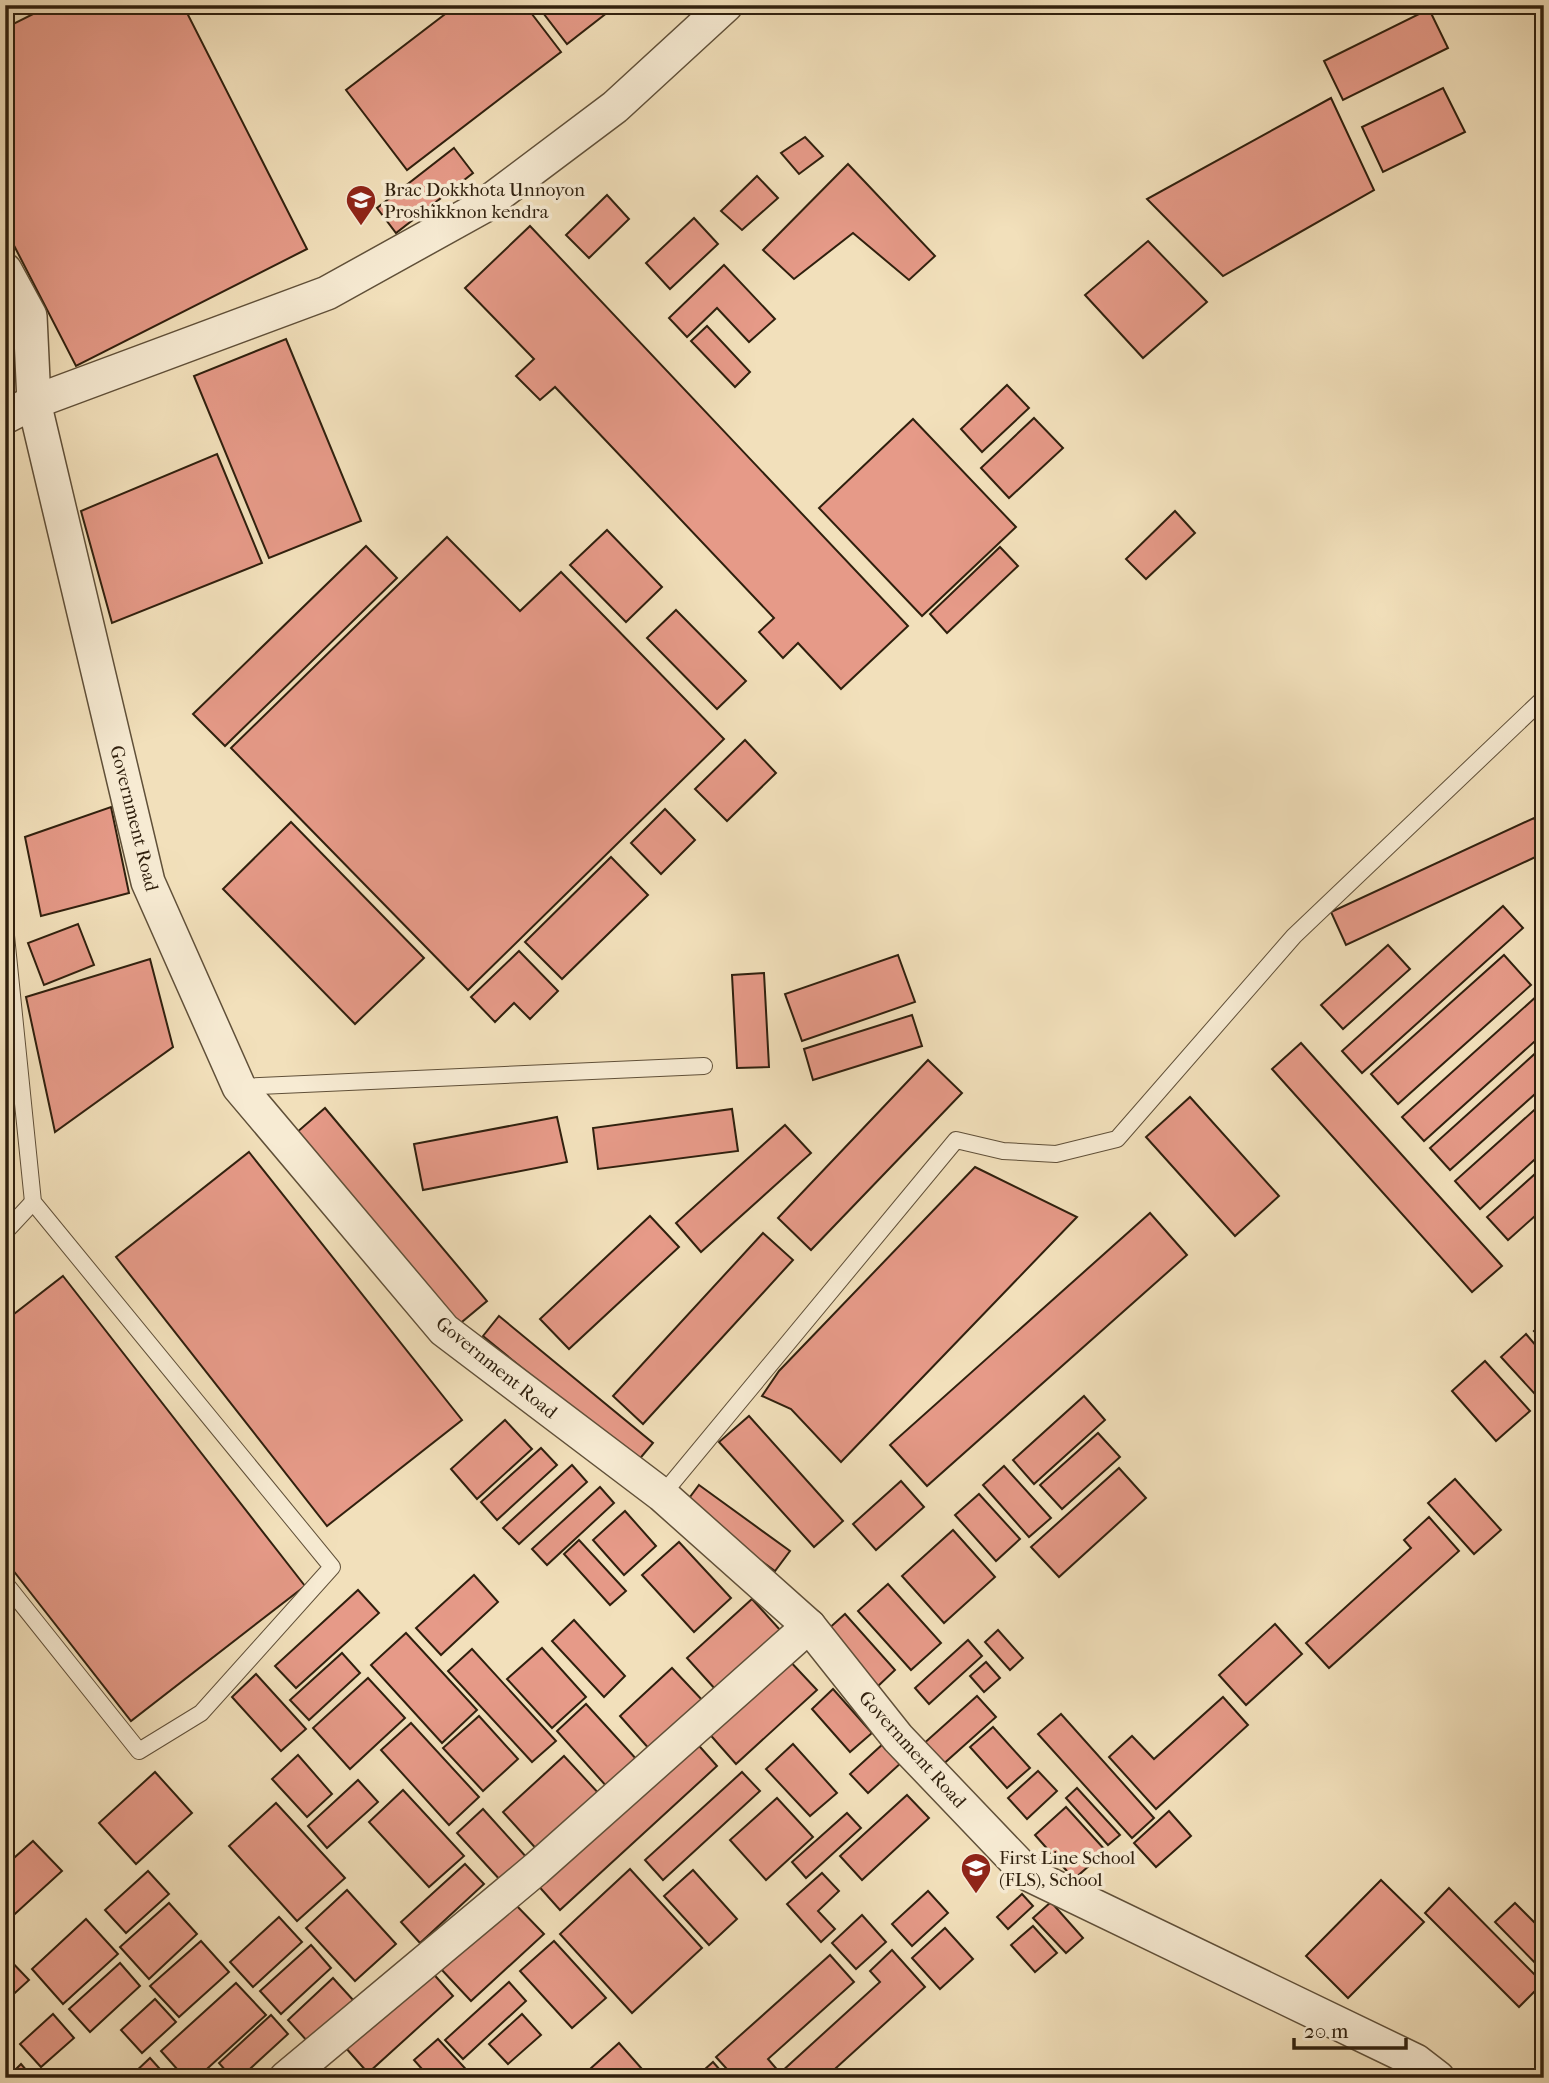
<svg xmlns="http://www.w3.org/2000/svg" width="1549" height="2083" font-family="'IM FELL French Canon',serif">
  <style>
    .building { fill: #e69a88; stroke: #30200e; stroke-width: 2 }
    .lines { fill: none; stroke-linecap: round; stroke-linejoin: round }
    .service-casing { stroke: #605039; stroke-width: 18 }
    .minor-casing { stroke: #605039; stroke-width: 36 }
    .service { stroke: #f7ebd3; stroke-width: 16 }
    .minor { stroke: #f7ebd3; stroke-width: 33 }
    .labels { text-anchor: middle; stroke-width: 7; stroke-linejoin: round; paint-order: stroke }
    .poi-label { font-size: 19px; fill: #30200e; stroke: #f7ebd3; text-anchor: start }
    .street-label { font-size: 19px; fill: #30200e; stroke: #f7ebd3 }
  </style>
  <rect width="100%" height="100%" fill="#f2e0bb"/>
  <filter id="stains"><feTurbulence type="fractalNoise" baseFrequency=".00286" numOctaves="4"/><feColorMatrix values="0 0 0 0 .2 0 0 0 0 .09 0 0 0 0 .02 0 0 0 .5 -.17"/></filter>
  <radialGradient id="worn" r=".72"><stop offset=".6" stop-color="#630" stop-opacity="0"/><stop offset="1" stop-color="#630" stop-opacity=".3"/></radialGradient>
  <g class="building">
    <polygon points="51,5 183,5 307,249 76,366 5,228 5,28"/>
    <polygon points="457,5 525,5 561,52 407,170 346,90"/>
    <polygon points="537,5 617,5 567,44"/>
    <polygon points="1429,9 1448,48 1343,100 1324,61"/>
    <polygon points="1443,88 1465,132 1383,172 1362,127"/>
    <polygon points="1331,98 1374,190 1223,276 1147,199"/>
    <polygon points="805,137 823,156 799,174 781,153"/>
    <polygon points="454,148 473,173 396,233 377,208"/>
    <polygon points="848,164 935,256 909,280 853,233 794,279 763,250"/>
    <polygon points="757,176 778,198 742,230 721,211"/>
    <polygon points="607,195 629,219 589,258 566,235"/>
    <polygon points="694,218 718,244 670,289 646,263"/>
    <polygon points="530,226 908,626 841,689 798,643 783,658 759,632 774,618 555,387 540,400 516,376 534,359 465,288"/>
    <polygon points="1148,241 1207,302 1143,358 1085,295"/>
    <polygon points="724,265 775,319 749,342 717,308 687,337 669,318"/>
    <polygon points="707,326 750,372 735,387 691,341"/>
    <polygon points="286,339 361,521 269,558 194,376"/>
    <polygon points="1007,385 1029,408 982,452 961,429"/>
    <polygon points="1034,418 1063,448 1009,498 981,468"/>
    <polygon points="913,419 1016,527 922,616 819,508"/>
    <polygon points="217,454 262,563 112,623 81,511"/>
    <polygon points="1175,511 1195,533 1146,579 1126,559"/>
    <polygon points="607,530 662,587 626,622 570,565"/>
    <polygon points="447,537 520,611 561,572 724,739 468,990 231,748"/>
    <polygon points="366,546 397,578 225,746 193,714"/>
    <polygon points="1000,547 1018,566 947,633 930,614"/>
    <polygon points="676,610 746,681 717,709 647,638"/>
    <polygon points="745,740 776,773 727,821 695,789"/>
    <polygon points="111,807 129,893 41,916 25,837"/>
    <polygon points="665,809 695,840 661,874 631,843"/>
    <polygon points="1534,818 1544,840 1544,853 1346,945 1331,912"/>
    <polygon points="291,822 424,958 355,1024 223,889"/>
    <polygon points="611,857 648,895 562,979 525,942"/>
    <polygon points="1503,906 1523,928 1362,1073 1342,1051"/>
    <polygon points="78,924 94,965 44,985 28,943"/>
    <polygon points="1388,945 1410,969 1343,1029 1321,1005"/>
    <polygon points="519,951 558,991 530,1019 514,1003 495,1022 471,997"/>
    <polygon points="898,955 915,1002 802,1041 785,994"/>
    <polygon points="1504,955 1531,985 1398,1104 1371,1074"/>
    <polygon points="150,959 173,1047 55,1132 26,997"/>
    <polygon points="764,973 769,1067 737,1068 732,975"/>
    <polygon points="1538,995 1544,1001 1544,1033 1424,1141 1402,1117"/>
    <polygon points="912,1015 922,1046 813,1080 804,1049"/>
    <polygon points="1301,1043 1502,1266 1472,1292 1272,1069"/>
    <polygon points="1540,1049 1544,1053 1544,1086 1450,1170 1430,1148"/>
    <polygon points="928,1060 962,1093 811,1250 778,1218"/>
    <polygon points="1190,1097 1279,1196 1235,1236 1146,1137"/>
    <polygon points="1541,1104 1544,1107 1544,1151 1480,1209 1455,1181"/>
    <polygon points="325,1108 487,1301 457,1326 296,1133"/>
    <polygon points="732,1109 738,1151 598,1169 593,1128"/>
    <polygon points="557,1117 567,1162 423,1190 414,1144"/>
    <polygon points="785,1125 811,1153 701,1252 676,1223"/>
    <polygon points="249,1152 462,1420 327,1526 116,1257"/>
    <polygon points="1544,1166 1544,1208 1508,1240 1487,1217"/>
    <polygon points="975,1167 1077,1217 841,1462 791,1409 762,1396 779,1371"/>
    <polygon points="1150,1213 1187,1255 927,1486 890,1445"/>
    <polygon points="650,1216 679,1247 569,1349 540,1319"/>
    <polygon points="763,1233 793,1260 643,1424 613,1396"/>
    <polygon points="63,1276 305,1586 131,1721 5,1560 5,1321"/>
    <polygon points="499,1316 653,1443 637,1462 483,1336"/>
    <polygon points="1544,1322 1544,1341 1534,1331"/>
    <polygon points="1526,1334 1544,1355 1544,1404 1501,1357"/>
    <polygon points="1485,1361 1530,1411 1496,1441 1452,1391"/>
    <polygon points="1084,1396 1105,1420 1034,1484 1013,1460"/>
    <polygon points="749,1416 843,1521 814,1547 719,1442"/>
    <polygon points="505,1420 532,1449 477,1499 451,1469"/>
    <polygon points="1098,1433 1120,1457 1062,1509 1040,1485"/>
    <polygon points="541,1448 557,1465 497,1520 481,1502"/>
    <polygon points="572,1465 587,1482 519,1544 503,1528"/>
    <polygon points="1004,1466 1051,1518 1029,1537 983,1485"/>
    <polygon points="1119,1468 1146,1498 1059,1577 1031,1547"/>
    <polygon points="1455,1479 1501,1530 1474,1554 1428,1503"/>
    <polygon points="901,1481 924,1507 876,1550 853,1524"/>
    <polygon points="699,1485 790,1551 775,1571 684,1505"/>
    <polygon points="600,1487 614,1503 547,1565 532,1549"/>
    <polygon points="979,1494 1020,1539 996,1561 955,1515"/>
    <polygon points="625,1511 656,1546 624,1575 593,1540"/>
    <polygon points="1429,1517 1459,1551 1329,1668 1306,1643 1411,1548 1404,1540"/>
    <polygon points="953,1530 995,1577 944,1623 902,1576"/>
    <polygon points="579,1540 626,1591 610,1605 564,1554"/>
    <polygon points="679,1542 731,1598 694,1632 642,1575"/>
    <polygon points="474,1575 498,1602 441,1655 416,1628"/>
    <polygon points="888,1584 941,1643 911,1670 858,1611"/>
    <polygon points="358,1590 379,1613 296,1688 275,1666"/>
    <polygon points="752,1599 781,1631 716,1690 687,1658"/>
    <polygon points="845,1614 895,1670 877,1687 826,1631"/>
    <polygon points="574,1620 625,1676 604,1697 552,1641"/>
    <polygon points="1275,1624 1302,1654 1246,1705 1219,1675"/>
    <polygon points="998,1630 1023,1658 1010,1670 985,1642"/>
    <polygon points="406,1633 477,1710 442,1743 371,1665"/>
    <polygon points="968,1640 982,1656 929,1704 915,1688"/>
    <polygon points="542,1648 586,1697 552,1728 507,1679"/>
    <polygon points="472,1649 556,1741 532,1762 448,1671"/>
    <polygon points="342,1653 360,1673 309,1720 290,1700"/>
    <polygon points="786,1657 817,1690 736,1764 706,1730"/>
    <polygon points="986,1662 1000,1678 984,1692 970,1676"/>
    <polygon points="672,1668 704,1702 651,1751 620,1716"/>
    <polygon points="256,1674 306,1729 281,1751 232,1697"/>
    <polygon points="368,1678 405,1718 350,1769 313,1728"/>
    <polygon points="833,1689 872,1733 850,1752 812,1709"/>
    <polygon points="977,1696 996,1717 940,1767 921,1746"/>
    <polygon points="1223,1697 1248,1725 1156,1809 1109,1757 1132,1736 1154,1759"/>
    <polygon points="586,1704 638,1761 608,1788 557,1731"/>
    <polygon points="1061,1714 1154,1818 1132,1838 1038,1734"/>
    <polygon points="479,1716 518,1759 483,1791 443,1748"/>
    <polygon points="411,1723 479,1797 449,1825 381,1750"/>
    <polygon points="993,1727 1030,1768 1007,1788 970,1747"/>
    <polygon points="693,1739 717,1766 560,1910 535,1882"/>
    <polygon points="884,1743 902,1762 868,1793 850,1774"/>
    <polygon points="793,1744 837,1793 810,1816 766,1769"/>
    <polygon points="298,1755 332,1794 307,1817 272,1779"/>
    <polygon points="564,1756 602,1797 540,1853 503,1812"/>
    <polygon points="1038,1771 1057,1791 1027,1819 1008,1798"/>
    <polygon points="155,1772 192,1813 136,1864 99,1823"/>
    <polygon points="742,1772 760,1791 663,1880 645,1860"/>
    <polygon points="358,1780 378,1802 327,1848 308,1826"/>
    <polygon points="1077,1788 1120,1835 1108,1845 1066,1798"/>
    <polygon points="403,1790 464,1856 429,1887 369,1822"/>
    <polygon points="907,1795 929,1818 862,1880 840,1856"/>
    <polygon points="777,1798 813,1837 766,1880 730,1840"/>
    <polygon points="276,1803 345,1878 297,1921 229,1846"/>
    <polygon points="1066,1807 1106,1851 1074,1879 1035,1835"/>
    <polygon points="483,1809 528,1859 502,1882 457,1833"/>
    <polygon points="1169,1811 1191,1836 1156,1867 1134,1843"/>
    <polygon points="847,1813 861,1828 806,1878 792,1862"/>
    <polygon points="33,1841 62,1871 5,1923 5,1866"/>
    <polygon points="465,1864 484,1884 420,1943 401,1922"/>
    <polygon points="630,1869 702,1948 632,2013 560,1934"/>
    <polygon points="693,1870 737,1919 709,1945 664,1896"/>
    <polygon points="148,1871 169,1894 126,1933 105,1910"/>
    <polygon points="822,1873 839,1891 818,1911 835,1929 821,1942 787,1904"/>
    <polygon points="1381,1880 1424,1922 1348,1998 1306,1956"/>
    <polygon points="1449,1888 1543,1983 1519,2007 1425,1913"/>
    <polygon points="347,1890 396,1944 355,1981 306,1928"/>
    <polygon points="928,1891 948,1913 912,1946 892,1924"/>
    <polygon points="1022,1894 1033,1906 1008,1929 997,1917"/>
    <polygon points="1051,1902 1083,1938 1066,1953 1033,1918"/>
    <polygon points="169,1903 197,1934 149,1979 120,1947"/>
    <polygon points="514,1903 544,1934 471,2001 441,1969"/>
    <polygon points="1515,1903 1544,1932 1544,1972 1495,1922"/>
    <polygon points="862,1915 886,1942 856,1969 832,1943"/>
    <polygon points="279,1917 302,1942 253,1987 230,1962"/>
    <polygon points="86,1919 118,1954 63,2004 32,1969"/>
    <polygon points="1033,1926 1057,1953 1035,1972 1011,1945"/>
    <polygon points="945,1928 973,1959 940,1989 912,1958"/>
    <polygon points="201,1941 229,1972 179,2017 150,1986"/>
    <polygon points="554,1941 606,1998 572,2028 520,1971"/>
    <polygon points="311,1945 331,1968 281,2014 260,1991"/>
    <polygon points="892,1950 925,1987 825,2078 735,2078 716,2057 830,1955 854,1982 768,2059 780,2073 880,1982 870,1971"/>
    <polygon points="5,1955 29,1980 5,2002"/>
    <polygon points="120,1963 140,1986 90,2032 69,2009"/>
    <polygon points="430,1970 453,1996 368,2073 345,2047"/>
    <polygon points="333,1978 354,2001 309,2043 288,2020"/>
    <polygon points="509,1982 526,2001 463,2059 445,2040"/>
    <polygon points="236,1983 266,2015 197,2078 185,2078 161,2051"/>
    <polygon points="155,1999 176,2022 142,2053 121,2030"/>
    <polygon points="53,2014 74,2038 41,2067 20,2044"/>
    <polygon points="522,2014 541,2035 508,2064 489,2044"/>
    <polygon points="271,2015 288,2034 240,2078 232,2078 219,2063"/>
    <polygon points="438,2039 474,2078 430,2078 414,2060"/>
    <polygon points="619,2043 650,2078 580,2078"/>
    <polygon points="150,2058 168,2078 132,2078 131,2076"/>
    <polygon points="713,2062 727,2078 695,2078"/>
    <polygon points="21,2064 33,2078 7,2078"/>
  </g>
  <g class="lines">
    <g class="service-casing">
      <g id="service">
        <polyline points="5,926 33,1202 332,1567 201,1713 139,1751 5,1583"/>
        <polyline points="239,1087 704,1066"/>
        <polyline points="5,1232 33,1202"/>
        <polyline points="662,1495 956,1140 1003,1151 1056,1154 1117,1139 1294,936 1544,698"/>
      </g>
    </g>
    <g class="minor-casing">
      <g id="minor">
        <polyline points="5,270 30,316 34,402 148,882 239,1087 444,1330 662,1495 809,1626 898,1738 1028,1874 1416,2061 1438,2078"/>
        <polyline points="5,417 34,402 327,293 482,207 615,107 726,5"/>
        <polyline points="286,2078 536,1869 809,1626"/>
      </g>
    </g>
    <use href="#service" class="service"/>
    <use href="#minor" class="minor"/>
  </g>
  <defs>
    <g id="school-pin" transform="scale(1.575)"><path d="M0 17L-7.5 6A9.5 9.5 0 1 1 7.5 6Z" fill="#8f2418" stroke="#f7ebd3"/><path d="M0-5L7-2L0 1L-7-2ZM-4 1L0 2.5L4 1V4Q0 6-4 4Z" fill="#fff"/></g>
  </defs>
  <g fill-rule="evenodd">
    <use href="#school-pin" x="361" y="200"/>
    <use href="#school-pin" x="976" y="1868"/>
  </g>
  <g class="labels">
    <g class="poi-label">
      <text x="384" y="196">Brac Dokkhota Unnoyon<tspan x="384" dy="22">Proshikknon kendra</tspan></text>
      <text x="999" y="1864">First Line School<tspan x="999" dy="22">(FLS), School</tspan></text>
    </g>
    <g class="street-label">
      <text transform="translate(135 818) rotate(76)" y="7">Government Road</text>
      <text transform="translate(497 1367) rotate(39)" y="7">Government Road</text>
      <text transform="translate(913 1749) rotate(48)" y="7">Government Road</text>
    </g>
  </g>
  <rect width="1549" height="2083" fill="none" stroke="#f2e0bb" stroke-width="28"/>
  <rect x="7" y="7" width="1535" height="2069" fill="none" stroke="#30200e" stroke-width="3.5"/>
  <rect x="14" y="14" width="1521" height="2055" fill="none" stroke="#30200e" stroke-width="2"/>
  <path d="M1294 2038v10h112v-10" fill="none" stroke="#30200e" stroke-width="3.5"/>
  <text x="1304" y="2038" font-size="21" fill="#30200e" stroke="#f7ebd3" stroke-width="5" paint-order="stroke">20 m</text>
  <rect width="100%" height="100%" filter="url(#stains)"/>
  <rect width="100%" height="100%" fill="url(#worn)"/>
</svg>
